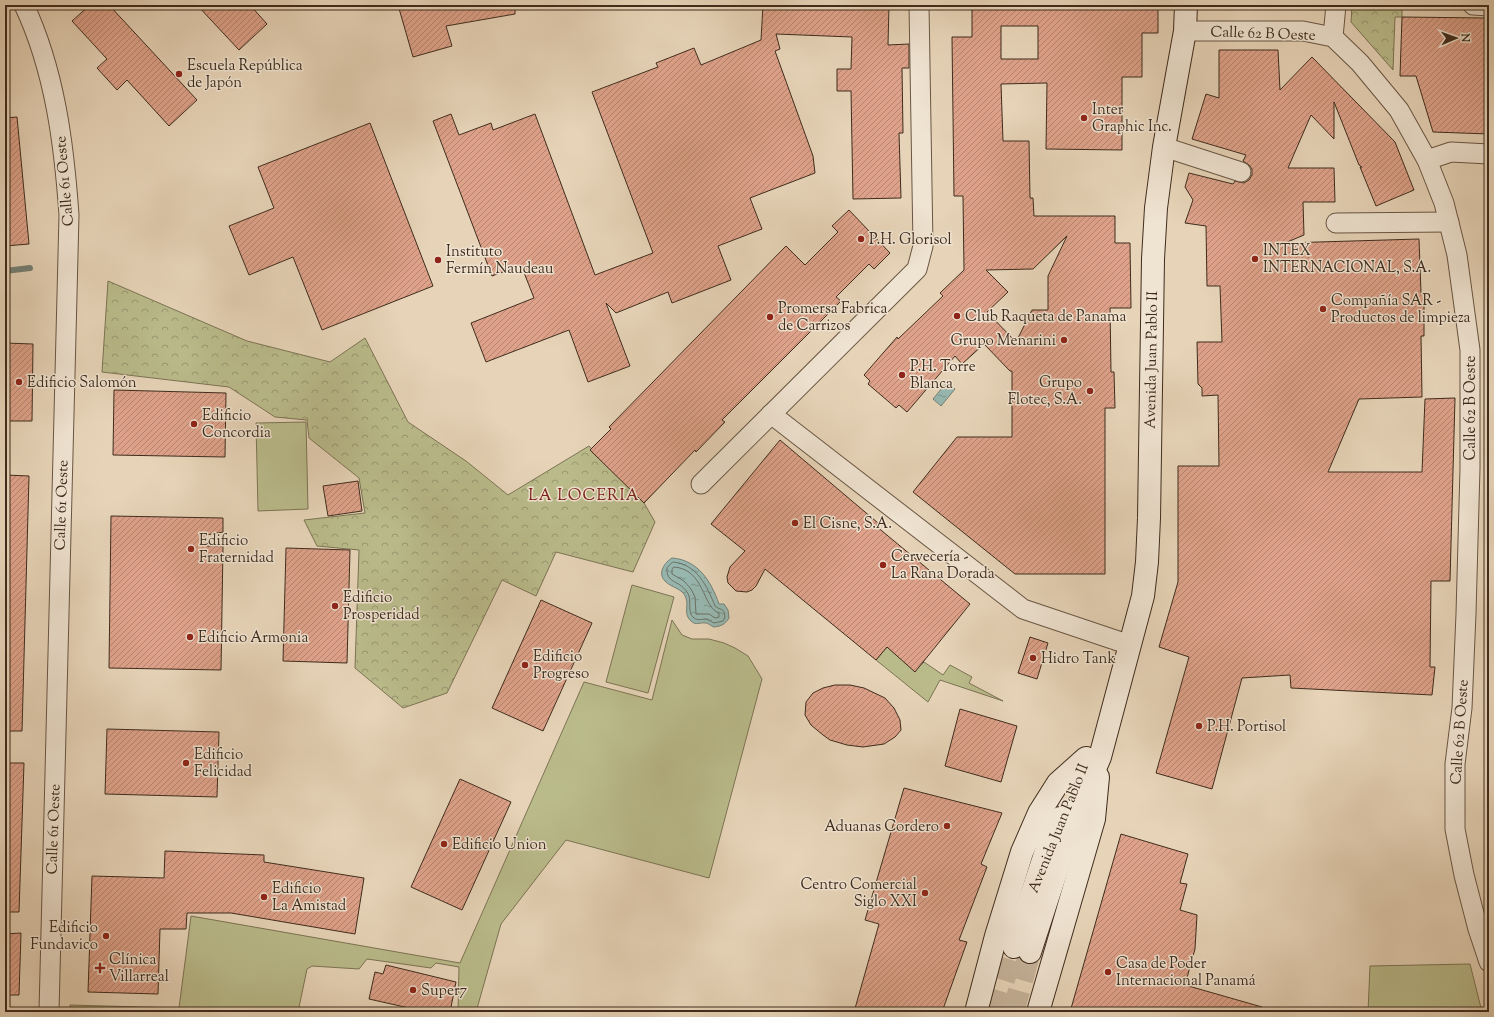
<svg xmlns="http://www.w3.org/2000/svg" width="1494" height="1017" font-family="'Sorts Mill Goudy',serif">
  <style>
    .grass { fill: #babb8b; stroke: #7c7454 }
    .forest { fill: url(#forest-crowns); stroke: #7c7454 }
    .water { fill: url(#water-ripples); stroke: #748076 }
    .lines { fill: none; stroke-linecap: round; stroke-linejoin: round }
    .shore { stroke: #6b7267; stroke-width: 1 }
    .stream { stroke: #748076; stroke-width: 6 }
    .building { fill: url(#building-hatch); stroke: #3f2c1d; fill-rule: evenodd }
    .secondary-tunnel { stroke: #c5b299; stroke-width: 22; stroke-dasharray: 22 11; stroke-linecap: butt }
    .street-casing { stroke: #695644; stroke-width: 21 }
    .secondary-casing { stroke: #3f2c1d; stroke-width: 24 }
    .street { stroke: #efe3d1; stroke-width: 19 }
    .secondary { stroke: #efe3d1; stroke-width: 22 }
    .poi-dot { fill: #8f2418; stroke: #efe3d1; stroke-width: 1.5 }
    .labels { text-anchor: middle; stroke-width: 3; stroke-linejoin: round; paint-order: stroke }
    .street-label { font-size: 15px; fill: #3f2c1d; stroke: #efe3d1 }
    .poi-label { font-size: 15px; fill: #3f2c1d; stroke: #efe3d1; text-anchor: start }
    .neighbourhood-label { font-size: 16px; letter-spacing: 1px; fill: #7a1f14; stroke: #efe3d1 }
  </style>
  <defs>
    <pattern id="forest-crowns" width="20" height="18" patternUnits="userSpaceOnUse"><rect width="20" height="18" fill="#babb8b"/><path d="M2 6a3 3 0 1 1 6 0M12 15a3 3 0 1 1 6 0" fill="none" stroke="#999871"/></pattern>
    <pattern id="water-ripples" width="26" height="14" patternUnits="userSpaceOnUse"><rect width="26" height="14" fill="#97b8b1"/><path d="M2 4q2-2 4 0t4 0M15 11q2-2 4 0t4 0" fill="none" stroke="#7d968f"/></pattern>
    <pattern id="building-hatch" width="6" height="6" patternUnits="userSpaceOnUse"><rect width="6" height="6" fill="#dea28a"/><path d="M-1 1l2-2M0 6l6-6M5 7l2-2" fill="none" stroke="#b58470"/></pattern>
  </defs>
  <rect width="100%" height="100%" fill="#e7d4b8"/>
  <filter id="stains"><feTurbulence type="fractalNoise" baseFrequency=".005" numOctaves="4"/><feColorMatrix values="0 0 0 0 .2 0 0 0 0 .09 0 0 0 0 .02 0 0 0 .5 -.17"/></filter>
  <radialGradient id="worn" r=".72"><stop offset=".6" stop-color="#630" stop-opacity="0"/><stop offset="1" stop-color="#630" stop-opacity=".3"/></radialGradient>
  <g class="grass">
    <polygon points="306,422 308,509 258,511 256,423"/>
    <polygon points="632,585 674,597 648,693 606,682"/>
    <polygon points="672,620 682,635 692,639 709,639 724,643 735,648 748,656 762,679 709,878 566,840 501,924 476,1012 458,1012 459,967 436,963 431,968 367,959 359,969 312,966 307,969 298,1012 71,1012 70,1005 179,1008 191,916 460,963 584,682 652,700"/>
    <polygon points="887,647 915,671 924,662 943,675 950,665 972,677 969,683 1003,701 940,680 928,702 876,660"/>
    <polygon points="1470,964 1482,1012 1368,1012 1370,966"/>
  </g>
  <g class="forest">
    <polygon points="1352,5 1402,5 1402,17 1395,17 1393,70 1351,22"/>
    <polygon points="108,281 247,341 330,362 365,338 408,422 466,461 508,495 589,446 644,503 655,522 633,572 556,552 536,596 502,580 447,693 403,708 355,668 359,550 317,546 304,520 365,513 359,478 309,438 307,420 275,417 229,387 102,372"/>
  </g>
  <g class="water">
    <polygon points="947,382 955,389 941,406 933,399"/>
    <path d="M 672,558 C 698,560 711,581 719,604 L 724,604 L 728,610 L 729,618 C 725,624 722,626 714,627 C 711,626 708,623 706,623 C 700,622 696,626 691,621 C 683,614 689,606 686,598 C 683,588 671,588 665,581 C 657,573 665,562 672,558 Z"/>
  </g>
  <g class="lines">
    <g class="shore">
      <path d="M 673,562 C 697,564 707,586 715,606 C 721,611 724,607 725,617 L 723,621 L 714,623 C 711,622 709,619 706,619 C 702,619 698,621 694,618 C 686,612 693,600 687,592 C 678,579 666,584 667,568 Z"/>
      <path d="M 674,567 C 705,569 702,607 719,613 L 719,617 L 715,618 L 709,614 L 696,614 L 695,597 L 691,589 L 684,581 L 672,574 L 672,570 Z"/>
    </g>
    <polyline class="stream" points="5,271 30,268"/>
  </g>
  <g class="building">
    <polygon points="90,5 109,5 197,100 169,126 127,80 117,90 97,68 107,59 72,21"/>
    <polygon points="197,5 250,5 267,24 239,50"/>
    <polygon points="398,5 515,5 515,14 446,26 452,46 413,57"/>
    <polygon points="763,5 889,5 888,45 909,44 909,68 902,68 903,133 899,133 901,198 853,199 851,91 837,91 837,69 851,69 852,37 776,34 780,49 775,51 813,156 815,173 750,198 762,229 718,246 731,280 672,303 668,292 616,313 606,303 630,366 588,382 569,330 486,362 471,323 534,298 521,265 492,276 433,121 451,114 459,135 491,123 493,130 535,114 595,275 653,253 592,92 658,67 656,63 694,48 701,65 761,40"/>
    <path d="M 972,5 L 1158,5 L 1158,33 L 1142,33 L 1142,77 L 1122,77 L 1122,150 L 1046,149 L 1047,83 L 1001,84 L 1003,141 L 1029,141 L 1030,198 L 1033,198 L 1034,216 L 1115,216 L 1115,243 L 1130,243 L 1131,308 L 1110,308 L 1111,372 L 1114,372 L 1115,408 L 1105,408 L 1105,574 L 1015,574 L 913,492 L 957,437 L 1012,437 L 1012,371 L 1010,371 L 984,344 L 962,364 L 955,356 L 907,412 L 899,405 L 896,408 L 868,384 L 870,381 L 864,375 L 897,337 L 898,339 L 943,296 L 940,293 L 964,270 L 963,196 L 954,196 L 952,37 L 972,37 ZM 1001,26 L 1038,26 L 1038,59 L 1001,59 ZM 1067,236 L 1048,276 L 1048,310 L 1032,310 L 1016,342 L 987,312 L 1008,292 L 986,270 L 1033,269 Z"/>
    <polygon points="1402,17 1486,18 1486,21 1489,21 1489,134 1433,132 1416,76 1400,76"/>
    <polygon points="1219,50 1278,50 1280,90 1312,57 1395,142 1414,190 1376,206 1360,167 1362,167 1359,165 1334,102 1334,139 1311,115 1288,168 1334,168 1335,202 1303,202 1304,235 1285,243 1419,239 1421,293 1424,293 1424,336 1421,336 1422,397 1359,399 1328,472 1422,472 1425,399 1455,398 1450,581 1431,581 1430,667 1435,667 1432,695 1291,688 1290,675 1242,678 1212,789 1156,773 1189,657 1159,647 1178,582 1178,466 1219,466 1218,395 1202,396 1202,388 1198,384 1197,342 1222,342 1220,286 1207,286 1206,226 1185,223 1193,200 1185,187 1189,173 1233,184 1235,181 1244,183 1249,180 1252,175 1252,169 1249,165 1243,161 1246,155 1192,139 1206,94 1219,98"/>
    <polygon points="17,117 29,244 5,246 5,118"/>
    <polygon points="370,123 433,286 322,330 293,257 249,275 229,226 274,208 258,167"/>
    <polygon points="849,210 890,253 874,269 869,264 836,297 841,301 722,420 725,422 696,452 695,450 644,503 590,450 611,429 609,427 786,246 805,265 838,232 832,226"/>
    <polygon points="5,343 33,344 32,421 5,421"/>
    <polygon points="114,390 226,393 225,457 113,455"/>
    <polygon points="780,440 878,523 876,526 970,604 915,672 887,647 876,660 765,569 756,586 752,590 747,592 736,591 728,583 727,577 730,567 745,551 711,524"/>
    <polygon points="5,475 29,476 22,731 5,731"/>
    <polygon points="358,481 362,511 328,516 323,486"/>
    <polygon points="111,516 223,518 223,532 206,535 207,546 223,546 221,670 109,668"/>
    <polygon points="286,548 350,550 347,663 283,661"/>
    <polygon points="541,600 592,623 543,731 492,708"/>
    <polygon points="1030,637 1048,643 1037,679 1018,673"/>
    <polygon points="835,685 850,685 864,688 885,698 894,708 900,720 901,730 895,737 884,744 863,747 847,745 830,740 823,735 811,725 805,715 806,702 813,693 823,688"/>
    <polygon points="960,709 1017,726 1001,782 945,766"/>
    <polygon points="107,729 219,732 217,797 105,794"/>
    <polygon points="5,763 24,763 19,912 5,912"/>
    <polygon points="460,779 511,802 462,910 411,887"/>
    <polygon points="904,788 1002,813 981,864 987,867 959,940 967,942 942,1012 854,1012 879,924 865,920"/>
    <polygon points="1121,834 1188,854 1180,883 1187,884 1180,910 1197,915 1195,949 1185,985 1262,1007 1261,1012 1070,1012"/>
    <polygon points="165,851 264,855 264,862 364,878 355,934 231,913 187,913 186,929 160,929 158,994 88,992 92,876 164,878"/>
    <polygon points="21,933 19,995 5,995 5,934"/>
    <polygon points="386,965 456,982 450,1012 427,1012 369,999 375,972 383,974"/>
  </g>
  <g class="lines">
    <g class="secondary-tunnel">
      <polyline points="994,1012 1014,947"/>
      <polyline points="1013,1012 1030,952"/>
    </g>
    <g class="street-casing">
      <g id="street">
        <path d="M 24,5 C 55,71 64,144 69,215 L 49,1012"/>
        <polyline points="1473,5 1489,6"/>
        <polyline points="1185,31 1303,31 1333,37 1360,63 1399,110 1427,160 1444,203 1457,255 1470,350 1470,468 1466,614 1462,708 1455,764 1455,829 1464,875 1478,929 1489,962"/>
        <polyline points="1333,37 1336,5"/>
        <polyline points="1164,147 1241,172"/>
        <polyline points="1427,160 1451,152 1489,154"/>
        <polyline points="1336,223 1449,222"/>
        <polyline points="771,414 1023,609 1130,645"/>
        <polyline points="701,484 917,269 923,246 919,5"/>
      </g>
    </g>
    <g class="secondary-casing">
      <g id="secondary">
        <polyline points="1014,947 1048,845 1060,818"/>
        <polyline points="1030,952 1073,820 1100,757 1143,596 1147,562 1149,518 1153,259 1156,208 1164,147 1185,31 1186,5"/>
        <polyline points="976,1012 996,936 1022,852 1039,813 1058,783 1086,758"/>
        <polyline points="1038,1012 1094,819 1098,777"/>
      </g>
    </g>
    <use href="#street" class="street"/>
    <use href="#secondary" class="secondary"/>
  </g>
  <g class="poi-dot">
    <circle cx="179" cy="74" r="4"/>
    <circle cx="1084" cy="118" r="4"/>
    <circle cx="861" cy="239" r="4"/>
    <circle cx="1255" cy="259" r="4"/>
    <circle cx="438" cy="260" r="4"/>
    <circle cx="1323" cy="309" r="4"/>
    <circle cx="957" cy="316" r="4"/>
    <circle cx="770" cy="317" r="4"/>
    <circle cx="1064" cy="340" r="4"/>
    <circle cx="902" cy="375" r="4"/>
    <circle cx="19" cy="382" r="4"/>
    <circle cx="1090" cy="391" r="4"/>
    <circle cx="194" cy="424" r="4"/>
    <circle cx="795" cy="523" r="4"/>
    <circle cx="191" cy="549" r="4"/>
    <circle cx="883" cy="565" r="4"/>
    <circle cx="335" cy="606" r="4"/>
    <circle cx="190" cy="637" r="4"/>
    <circle cx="1033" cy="658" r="4"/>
    <circle cx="525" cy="665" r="4"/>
    <circle cx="1199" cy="726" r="4"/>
    <circle cx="186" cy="763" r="4"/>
    <circle cx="947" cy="826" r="4"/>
    <circle cx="444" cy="844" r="4"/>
    <circle cx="925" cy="893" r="4"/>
    <circle cx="264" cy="897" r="4"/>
    <circle cx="106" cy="936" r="4"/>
    <path d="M98 962h4v4h4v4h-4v4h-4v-4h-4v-4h4z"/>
    <circle cx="1108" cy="972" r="4"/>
    <circle cx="413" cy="990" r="4"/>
  </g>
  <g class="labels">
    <g class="street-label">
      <text transform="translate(1263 33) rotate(2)" y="5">Calle 62 B Oeste</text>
      <text transform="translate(64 181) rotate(-95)" y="5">Calle 61 Oeste</text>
      <text transform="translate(1151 360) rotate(-89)" y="5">Avenida Juan Pablo II</text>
      <text transform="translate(1470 408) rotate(-90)" y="5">Calle 62 B Oeste</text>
      <text transform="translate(61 505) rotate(-88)" y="5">Calle 61 Oeste</text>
      <text transform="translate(1459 732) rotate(-86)" y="5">Calle 62 B Oeste</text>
      <text transform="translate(1058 828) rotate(-68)" y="5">Avenida Juan Pablo II</text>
      <text transform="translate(53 829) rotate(-88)" y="5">Calle 61 Oeste</text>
    </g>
    <g class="poi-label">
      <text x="187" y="70">Escuela República<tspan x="187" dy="17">de Japón</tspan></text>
      <text x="1092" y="114">Inter<tspan x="1092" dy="17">Graphic Inc.</tspan></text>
      <text x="869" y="244">P.H. Glorisol</text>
      <text x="1263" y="255">INTEX<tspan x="1263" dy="17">INTERNACIONAL, S.A.</tspan></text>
      <text x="446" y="256">Instituto<tspan x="446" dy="17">Fermín Naudeau</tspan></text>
      <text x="1331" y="305">Compañía SAR -<tspan x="1331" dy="17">Productos de limpieza</tspan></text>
      <text x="778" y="313">Promersa Fabrica<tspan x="778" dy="17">de Carrizos</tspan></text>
      <text x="965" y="321">Club Raqueta de Panama</text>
      <text x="1056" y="345" text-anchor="end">Grupo Menarini</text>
      <text x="910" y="371">P.H. Torre<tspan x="910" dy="17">Blanca</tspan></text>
      <text x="27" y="387">Edificio Salomón</text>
      <text x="1082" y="387" text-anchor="end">Grupo<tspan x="1082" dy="17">Flotec, S.A.</tspan></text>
      <text x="202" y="420">Edificio<tspan x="202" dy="17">Concordia</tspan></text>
      <text x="803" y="528">El Cisne, S.A.</text>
      <text x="199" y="545">Edificio<tspan x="199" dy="17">Fraternidad</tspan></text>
      <text x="891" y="561">Cervecería -<tspan x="891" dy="17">La Rana Dorada</tspan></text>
      <text x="343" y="602">Edificio<tspan x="343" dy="17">Prosperidad</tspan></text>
      <text x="198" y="642">Edificio Armonia</text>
      <text x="533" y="661">Edificio<tspan x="533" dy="17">Progreso</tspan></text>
      <text x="1041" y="663">Hidro Tank</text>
      <text x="1207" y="731">P.H. Portisol</text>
      <text x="194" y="759">Edificio<tspan x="194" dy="17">Felicidad</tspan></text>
      <text x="939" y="831" text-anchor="end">Aduanas Cordero</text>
      <text x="452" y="849">Edificio Union</text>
      <text x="917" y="889" text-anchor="end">Centro Comercial<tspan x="917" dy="17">Siglo XXI</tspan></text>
      <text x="272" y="893">Edificio<tspan x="272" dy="17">La Amistad</tspan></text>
      <text x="98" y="932" text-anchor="end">Edificio<tspan x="98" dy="17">Fundavico</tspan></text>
      <text x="109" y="964">Clínica<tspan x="109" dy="17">Villarreal</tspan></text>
      <text x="1116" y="968">Casa de Poder<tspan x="1116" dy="17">Internacional Panamá</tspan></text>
      <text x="421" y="995">Super7</text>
    </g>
    <g class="neighbourhood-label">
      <text x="584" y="500">LA LOCERIA</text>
    </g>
  </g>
  <rect width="1494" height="1017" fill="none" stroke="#e7d4b8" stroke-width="20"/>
  <rect x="6" y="6" width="1482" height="1005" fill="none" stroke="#3f2c1d" stroke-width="2"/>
  <rect x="10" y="10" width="1474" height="997" fill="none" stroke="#3f2c1d"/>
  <g transform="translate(1456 38) rotate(88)" stroke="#efe3d1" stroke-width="3" paint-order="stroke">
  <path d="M0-3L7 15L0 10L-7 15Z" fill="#3f2c1d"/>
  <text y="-6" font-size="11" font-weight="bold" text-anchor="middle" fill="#3f2c1d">N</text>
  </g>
  <rect width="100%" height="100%" filter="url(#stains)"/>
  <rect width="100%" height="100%" fill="url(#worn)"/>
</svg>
